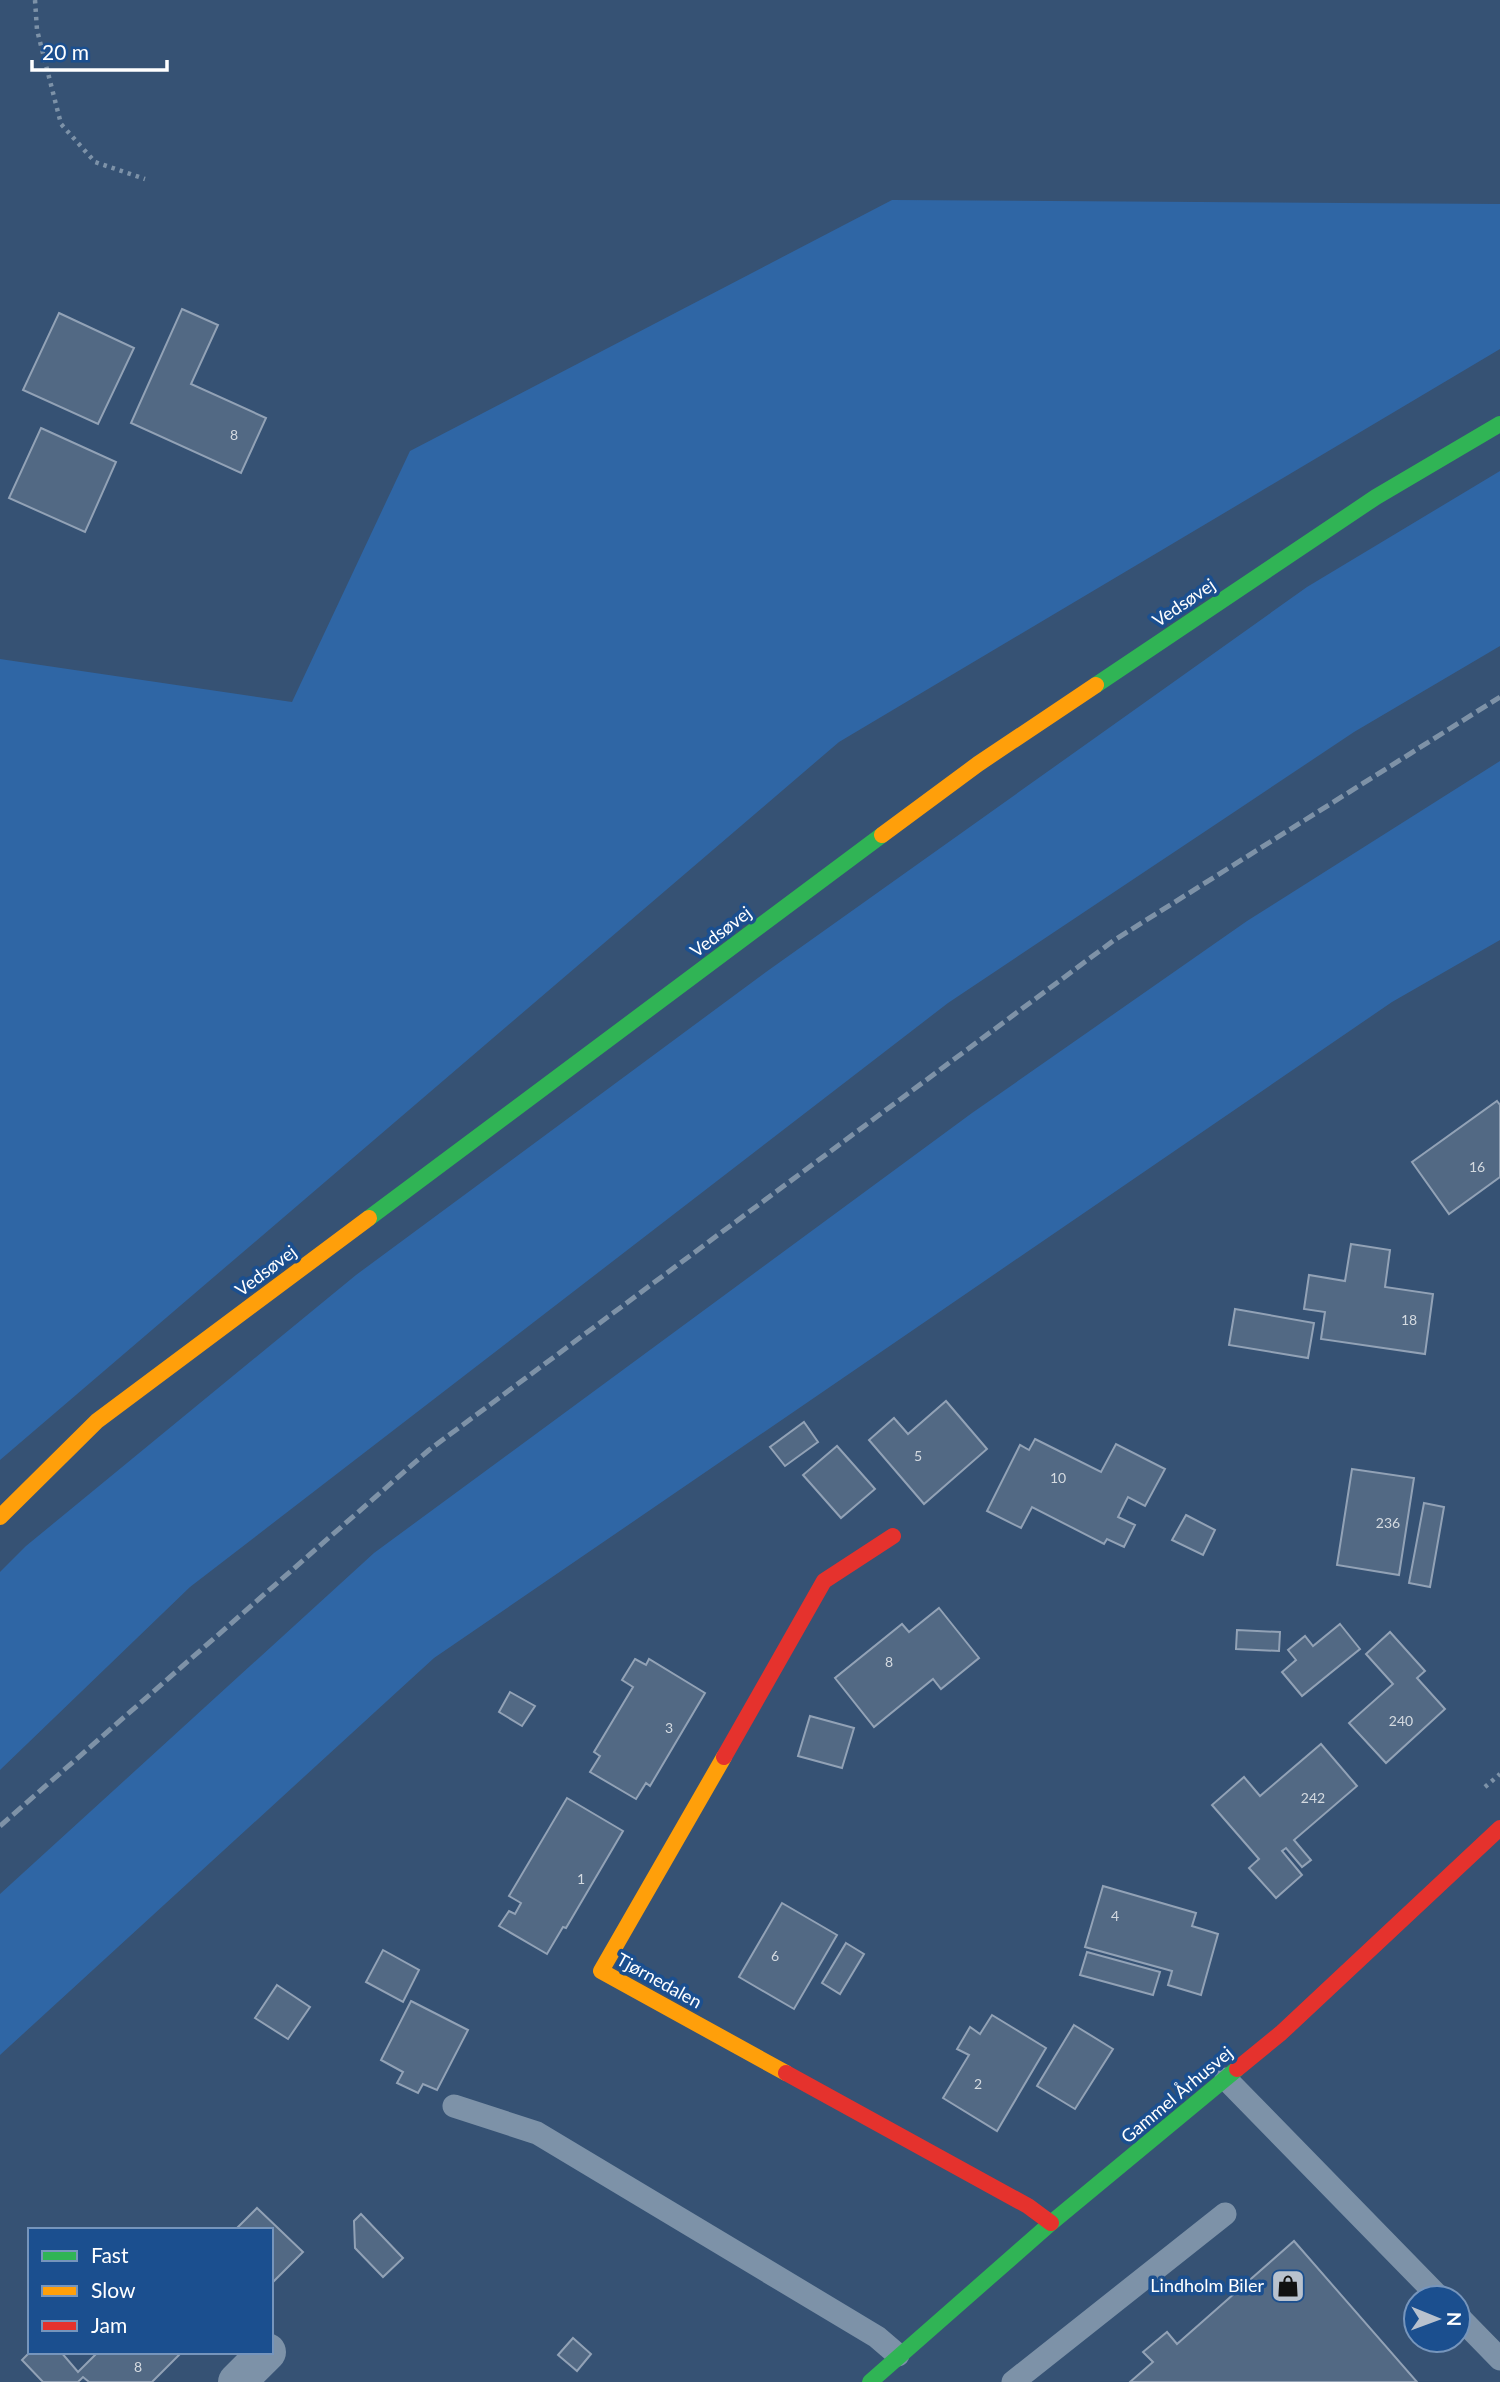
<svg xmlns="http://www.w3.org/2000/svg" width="1500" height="2382" font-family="Lato,sans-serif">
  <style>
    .green { fill: #2f66a5 }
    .building { fill: #526984; stroke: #92a2b6; stroke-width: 2 }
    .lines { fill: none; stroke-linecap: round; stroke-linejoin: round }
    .path { stroke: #7d92a8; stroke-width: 4.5; stroke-dasharray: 3.5 5; stroke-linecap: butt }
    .lane { stroke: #7d92a8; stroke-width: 23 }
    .street { stroke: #7d92a8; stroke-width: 38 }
    .fast { stroke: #30b455; stroke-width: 16 }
    .slow { stroke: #ff9f0a; stroke-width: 16 }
    .jam { stroke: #e5322d; stroke-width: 16 }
    .rail { stroke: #7e92a7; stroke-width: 5; stroke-dasharray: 12 5; stroke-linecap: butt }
    .labels { text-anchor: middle; stroke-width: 7; stroke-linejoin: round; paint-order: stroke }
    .number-label { font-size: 14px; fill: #d4dae0 }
    .street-label { font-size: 18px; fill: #fff; stroke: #1b4f8f }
    .poi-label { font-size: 18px; fill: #fff; stroke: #1b4f8f; text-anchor: end }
  </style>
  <rect width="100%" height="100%" fill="#365274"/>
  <g class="green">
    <polygon points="892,200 1500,204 1500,349 839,742 0,1460 0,659 292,702 410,451"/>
    <polygon points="1500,471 1500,646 1354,732 948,1003 190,1587 0,1770 0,1572 26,1546 356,1275 766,972 1307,587"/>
    <polygon points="1500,761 1500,940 1392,1002 434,1658 0,2055 0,1894 374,1553 972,1113 1247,921"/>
  </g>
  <g class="building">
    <polygon points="182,309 218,325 191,384 266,418 241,473 131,423"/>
    <polygon points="59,313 134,348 98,424 23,390"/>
    <polygon points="41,428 116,462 85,532 9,498"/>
    <polygon points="1497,1101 1500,1105 1500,1177 1449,1214 1412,1162"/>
    <polygon points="1351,1244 1390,1250 1385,1287 1433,1294 1425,1354 1321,1339 1325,1312 1304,1309 1309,1275 1345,1281"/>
    <polygon points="1235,1309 1314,1323 1308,1358 1229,1345"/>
    <polygon points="946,1401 987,1449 924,1504 869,1440 894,1418 908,1434"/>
    <polygon points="804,1422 818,1442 785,1466 770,1447"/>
    <polygon points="1035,1439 1101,1472 1116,1444 1165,1469 1145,1506 1128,1497 1118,1517 1135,1525 1124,1547 1107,1539 1104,1544 1032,1507 1021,1528 987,1511 1020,1445 1029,1450"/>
    <polygon points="837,1446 875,1489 841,1518 803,1475"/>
    <polygon points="1352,1469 1414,1478 1399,1575 1337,1565"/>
    <polygon points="1424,1503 1444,1507 1430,1587 1409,1583"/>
    <polygon points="1186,1515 1215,1530 1203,1555 1172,1540"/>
    <polygon points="939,1608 979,1658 941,1689 933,1679 874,1727 835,1678 902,1624 909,1632"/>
    <polygon points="1340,1624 1360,1649 1302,1696 1282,1672 1296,1660 1288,1650 1305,1636 1313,1646"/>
    <polygon points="1237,1630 1280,1632 1279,1651 1236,1649"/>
    <polygon points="1390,1632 1425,1671 1417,1678 1445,1709 1386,1763 1349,1723 1393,1684 1366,1654"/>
    <polygon points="635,1659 646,1665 649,1659 705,1693 650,1786 646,1783 636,1799 590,1772 600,1756 594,1752 633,1687 622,1680"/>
    <polygon points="510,1692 535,1706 522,1726 499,1712"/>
    <polygon points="810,1716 854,1728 842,1768 798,1756"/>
    <polygon points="1321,1744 1357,1786 1294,1840 1311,1860 1302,1867 1286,1848 1282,1851 1302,1875 1276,1898 1249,1868 1259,1859 1212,1805 1244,1777 1260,1796"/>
    <polygon points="567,1798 623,1831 566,1928 563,1927 547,1954 499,1926 509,1911 515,1914 521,1903 509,1896"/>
    <polygon points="1103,1886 1196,1913 1192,1926 1218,1934 1201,1995 1168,1985 1172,1971 1085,1947"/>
    <polygon points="782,1903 837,1935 794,2009 739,1977"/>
    <polygon points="846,1943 864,1954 840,1994 822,1983"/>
    <polygon points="383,1950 419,1970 403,2002 366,1982"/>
    <polygon points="1087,1952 1160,1972 1153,1995 1080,1975"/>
    <polygon points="277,1985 310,2007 288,2039 255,2018"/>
    <polygon points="411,2001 468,2030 437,2090 423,2084 418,2093 397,2083 403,2072 381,2060"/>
    <polygon points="992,2015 1046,2048 997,2131 943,2098 969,2055 957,2049 970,2027 980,2034"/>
    <polygon points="1074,2025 1113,2049 1075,2109 1037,2086"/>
    <polygon points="257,2208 303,2252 271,2284 271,2230 235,2230"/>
    <polygon points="361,2214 403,2258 383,2277 355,2248 354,2221"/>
    <polygon points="1294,2241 1417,2382 1130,2382 1153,2362 1143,2352 1167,2332 1177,2344"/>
    <polygon points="573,2338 591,2354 577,2371 558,2355"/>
    <polygon points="30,2352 61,2352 78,2372 98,2352 182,2352 152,2382 89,2382 83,2377 78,2382 43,2382 22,2360"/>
  </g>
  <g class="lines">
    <g class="path">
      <polyline points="35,0 37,30 61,124 95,162 145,179"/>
      <polyline points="1485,1787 1500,1774"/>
    </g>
    <g class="lane">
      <polyline points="1226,2079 1440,2298"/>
      <polyline points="454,2106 537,2133 877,2337 898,2355"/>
      <polyline points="1458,2316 1500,2359"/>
      <polyline points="1013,2382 1225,2214"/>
    </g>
    <polyline class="street" points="237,2382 267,2352"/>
    <g class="fast">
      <polyline points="1096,685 1376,497 1500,424"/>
      <polyline points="369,1218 882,835"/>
      <polyline points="870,2382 1051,2223 1237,2069"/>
    </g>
    <g class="slow">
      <polyline points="882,835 978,764 1096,685"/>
      <polyline points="0,1517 97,1421 369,1218"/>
      <polyline points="724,1757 601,1971 786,2073"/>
    </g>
    <g class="jam">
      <polyline points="724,1757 824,1581 893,1536"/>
      <polyline points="1237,2069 1281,2033 1500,1828"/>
      <polyline points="786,2073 1028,2206 1051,2223"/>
    </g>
    <polyline class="rail" points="0,1826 429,1450 1113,941 1500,697"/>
  </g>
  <defs>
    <g id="shop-square" transform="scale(1.75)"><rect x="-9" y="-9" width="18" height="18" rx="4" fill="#b9c2ce" stroke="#1b4f8f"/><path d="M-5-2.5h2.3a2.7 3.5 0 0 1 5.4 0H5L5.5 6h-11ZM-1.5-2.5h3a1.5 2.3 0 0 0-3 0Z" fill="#111"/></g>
  </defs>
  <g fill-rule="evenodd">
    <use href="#shop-square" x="1288" y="2286"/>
  </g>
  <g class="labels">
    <g class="number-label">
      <text x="234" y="440">8</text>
      <text x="1477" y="1172">16</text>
      <text x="1409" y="1325">18</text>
      <text x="918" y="1461">5</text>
      <text x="1058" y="1483">10</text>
      <text x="1388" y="1528">236</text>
      <text x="889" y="1667">8</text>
      <text x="1401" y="1726">240</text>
      <text x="669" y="1733">3</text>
      <text x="1313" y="1803">242</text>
      <text x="581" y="1884">1</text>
      <text x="1115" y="1921">4</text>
      <text x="775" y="1961">6</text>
      <text x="978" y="2089">2</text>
      <text x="138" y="2372">8</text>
    </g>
    <g class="street-label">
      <text transform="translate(1184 603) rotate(-34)" y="6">Vedsøvej</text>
      <text transform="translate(721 932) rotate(-37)" y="6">Vedsøvej</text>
      <text transform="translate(266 1271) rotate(-37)" y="6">Vedsøvej</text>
      <text transform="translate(659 1981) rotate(29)" y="6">Tjørnedalen</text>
      <text transform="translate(1177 2095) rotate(-40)" y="6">Gammel Århusvej</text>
    </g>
    <g class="poi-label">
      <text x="1264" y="2292">Lindholm Biler</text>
    </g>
  </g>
  <rect x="28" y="2228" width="245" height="126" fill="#1b4f8f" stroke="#7695bc" stroke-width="2"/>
  <rect x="42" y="2251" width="35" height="10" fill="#30b455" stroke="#7695bc" stroke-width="2"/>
  <text x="91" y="2263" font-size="21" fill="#ffffff">Fast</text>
  <rect x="42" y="2286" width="35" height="10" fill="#ff9f0a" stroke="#7695bc" stroke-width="2"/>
  <text x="91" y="2298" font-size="21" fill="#ffffff">Slow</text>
  <rect x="42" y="2321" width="35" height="10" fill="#e5322d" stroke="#7695bc" stroke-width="2"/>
  <text x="91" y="2333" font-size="21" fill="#ffffff">Jam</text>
  <g transform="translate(1437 2319) rotate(91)"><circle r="33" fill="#1b4f8f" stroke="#7695bc" stroke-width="2"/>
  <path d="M0-5L12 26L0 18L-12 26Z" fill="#b9c2ce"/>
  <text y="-10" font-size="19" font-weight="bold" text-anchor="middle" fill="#ffffff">N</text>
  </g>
  <path d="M32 60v10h135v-10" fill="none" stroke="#ffffff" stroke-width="3.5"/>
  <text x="42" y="60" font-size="21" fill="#ffffff" stroke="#1b4f8f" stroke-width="5" paint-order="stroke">20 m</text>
</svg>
